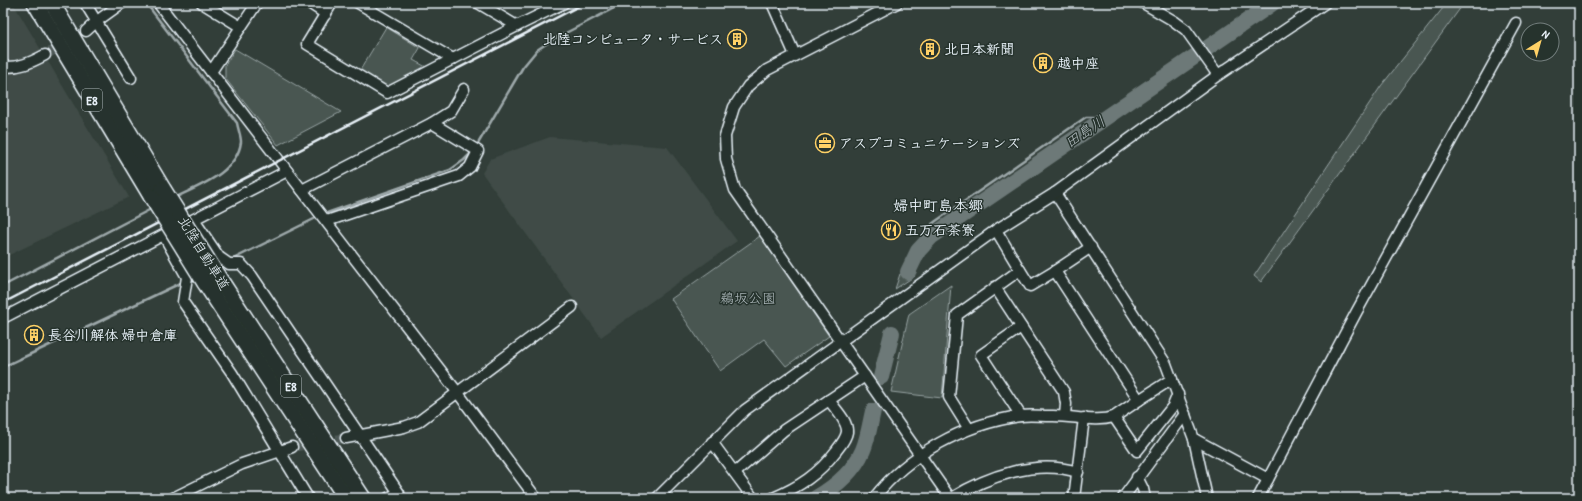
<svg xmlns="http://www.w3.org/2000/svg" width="1582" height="501" font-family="'Patrick Hand','Klee One',sans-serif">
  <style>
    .built { fill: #3f4b46 }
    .green { fill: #495651; stroke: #98a4a4 }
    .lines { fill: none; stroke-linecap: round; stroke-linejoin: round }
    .stream { stroke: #9ea9ab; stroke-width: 2.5 }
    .river { stroke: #6d7978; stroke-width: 16 }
    .minor-tunnel { stroke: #4d5956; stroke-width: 10; stroke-dasharray: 10 5; stroke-linecap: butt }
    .minor-casing { stroke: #e8f1f8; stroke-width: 13 }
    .highway-casing { stroke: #e8f1f8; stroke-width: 18 }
    .minor { stroke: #26332d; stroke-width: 10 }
    .highway { stroke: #26332d; stroke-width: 15 }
    .rail { stroke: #e8f1f8; stroke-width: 2.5 }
    .highway-bridge-casing { stroke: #e8f1f8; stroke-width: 18; stroke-linecap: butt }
    .highway-bridge { stroke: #26332d; stroke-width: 15 }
    .labels { text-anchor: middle; stroke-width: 3; stroke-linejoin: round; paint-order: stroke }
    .shield { fill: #26332d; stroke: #aeb8bb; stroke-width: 1 }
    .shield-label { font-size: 13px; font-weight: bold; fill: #e8f1f8 }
    .poi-label { font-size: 14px; font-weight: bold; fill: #e8f1f8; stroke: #26332d; text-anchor: start }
    .street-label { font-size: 14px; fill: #e8f1f8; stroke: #26332d }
    .park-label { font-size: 14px; fill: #b0bbbe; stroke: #26332d }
    .water-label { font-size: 15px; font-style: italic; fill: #b1bbbe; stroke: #26332d }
    .neighbourhood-label { font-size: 15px; font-weight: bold; fill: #e8f1f8; stroke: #26332d }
  </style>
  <rect width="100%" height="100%" fill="#323e39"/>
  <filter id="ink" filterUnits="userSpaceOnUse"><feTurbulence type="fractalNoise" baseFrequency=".025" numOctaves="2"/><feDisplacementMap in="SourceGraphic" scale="8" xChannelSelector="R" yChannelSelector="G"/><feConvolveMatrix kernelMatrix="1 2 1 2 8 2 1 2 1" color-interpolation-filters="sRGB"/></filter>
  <g filter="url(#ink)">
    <g class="built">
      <polygon points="3,3 13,3 129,197 3,258"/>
      <polygon points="550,137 667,147 737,241 601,337 482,173 490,159"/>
    </g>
    <g class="green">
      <polygon points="1447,3 1464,3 1261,282 1254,276 1381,86"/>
      <polygon points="386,27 420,48 413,60 428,68 391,87 384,87 359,72"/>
      <polygon points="235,49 341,112 278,145 225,78 225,65"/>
      <polygon points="760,236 829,336 786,366 764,339 720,371 671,299"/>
      <polygon points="900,274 915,276 895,289"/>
      <polygon points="951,285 942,398 891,392 909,314"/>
    </g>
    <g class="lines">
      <g class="stream">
        <path d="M 146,3 L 237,123 C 238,129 241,136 241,142 C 237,173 198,186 174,198"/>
        <polyline points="476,147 523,67 537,50 552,40 624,3"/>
        <polyline points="324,214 450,170 464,160 473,151"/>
        <polyline points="935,235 932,229 932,224 936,221 1086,117 1093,117 1097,123"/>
        <polyline points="231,260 320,216"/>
        <polyline points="3,286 153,208"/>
        <polyline points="3,367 183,282"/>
        <polyline points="1291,446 1344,347"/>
      </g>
      <g class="river">
        <polyline points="908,272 918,251 931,237 1273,3"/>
        <polyline points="881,377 892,333"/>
        <path d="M 816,498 C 835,487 854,471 863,450 C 868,438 870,424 873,411"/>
      </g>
      <g class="minor-tunnel">
        <polyline points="45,55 86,31"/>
        <polyline points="292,447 346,438"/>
      </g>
      <g class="minor-casing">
        <g id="minor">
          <polyline points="85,3 131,78"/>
          <polyline points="158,3 458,393 536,498"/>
          <polyline points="202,3 241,27"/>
          <polyline points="309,3 326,14"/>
          <polyline points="332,3 307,44 387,93 517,26 564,3"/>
          <polyline points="358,3 453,59"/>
          <polyline points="478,3 517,26"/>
          <polyline points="772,3 795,55"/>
          <polyline points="897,3 767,70 748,86 734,107 725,136 726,159 735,190 950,498"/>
          <polyline points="1143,3 1174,21 1186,30 1218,75"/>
          <polyline points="86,31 97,21 122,3"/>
          <path d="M 3,67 C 19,68 30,63 45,55"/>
          <polyline points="211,72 257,3"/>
          <polyline points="302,190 432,123 451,111 464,89"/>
          <polyline points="1055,193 1166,364 1194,439 1207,498"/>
          <polyline points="194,220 219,257 229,264 241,264 252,276 399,493 388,498"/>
          <polyline points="327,221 459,176 470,167 478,151 432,123"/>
          <polyline points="164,236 187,277 183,302 232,373 308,498"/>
          <polyline points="1091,247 1055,271 1139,400 1114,417 1137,451 1173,406 1178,394"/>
          <polyline points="1020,270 1030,286 1055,271"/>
          <polyline points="995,287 1064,392 1066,404 1065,415"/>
          <polyline points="3,318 287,171"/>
          <polyline points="1021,327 981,355 1021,416"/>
          <polyline points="1139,400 1172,379"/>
          <polyline points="969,429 949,397 957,315 1020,270 996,230"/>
          <polyline points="346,438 404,427 418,422 572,307"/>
          <polyline points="1194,439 1268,479"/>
          <polyline points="712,442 753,498"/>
          <polyline points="735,473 784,430 865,376"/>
          <polyline points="1137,477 1143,489 1145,498"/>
          <polyline points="173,498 242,464 292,447"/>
          <polyline points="657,498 745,410 996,230 1055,193 1218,75 1325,3"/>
          <path d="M 773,498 C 799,487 819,474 836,451 C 840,446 846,439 847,432 C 848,421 835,409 829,400"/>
          <path d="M 874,498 C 909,453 965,424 1020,416 C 1030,415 1040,416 1050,416 C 1072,415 1093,423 1114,417"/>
          <path d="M 952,498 C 988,476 1036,459 1078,472"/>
          <polyline points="1074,498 1084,418"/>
          <polyline points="1123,498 1185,414"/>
          <polyline points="1258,498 1357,311 1516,23"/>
        </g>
      </g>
      <g class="highway-casing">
        <g id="highway">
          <polyline points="35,3 151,196"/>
          <polyline points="52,3 163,189"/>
          <polyline points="217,275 363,498"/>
          <polyline points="205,283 346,498"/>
        </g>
      </g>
      <use href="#minor" class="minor"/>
      <use href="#highway" class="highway"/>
      <polyline class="rail" points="3,303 585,3"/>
      <g class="highway-bridge-casing">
        <g id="highway-bridge">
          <polyline points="163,189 217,275"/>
          <polyline points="151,196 205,283"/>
        </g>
      </g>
      <use href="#highway-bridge" class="highway-bridge"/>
    </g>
  </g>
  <defs>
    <g id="building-ring" transform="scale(1)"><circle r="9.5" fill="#26332d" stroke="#ffd166" stroke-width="1.5"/><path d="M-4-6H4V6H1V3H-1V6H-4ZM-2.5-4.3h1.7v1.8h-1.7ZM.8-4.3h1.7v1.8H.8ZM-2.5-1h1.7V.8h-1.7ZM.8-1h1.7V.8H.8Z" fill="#ffd166"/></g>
    <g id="office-ring" transform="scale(1)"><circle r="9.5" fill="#26332d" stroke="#ffd166" stroke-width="1.5"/><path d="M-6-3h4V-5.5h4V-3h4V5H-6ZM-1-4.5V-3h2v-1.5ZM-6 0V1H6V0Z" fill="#ffd166"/></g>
    <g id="restaurant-ring" transform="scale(1)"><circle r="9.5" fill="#26332d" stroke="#ffd166" stroke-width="1.5"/><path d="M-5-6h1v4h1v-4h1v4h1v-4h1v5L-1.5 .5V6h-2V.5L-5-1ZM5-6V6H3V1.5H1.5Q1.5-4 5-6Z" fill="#ffd166"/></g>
  </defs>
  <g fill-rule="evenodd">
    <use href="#building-ring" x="737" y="39"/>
    <use href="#building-ring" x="930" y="49"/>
    <use href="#building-ring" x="1043" y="63"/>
    <use href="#office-ring" x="825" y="143"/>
    <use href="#restaurant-ring" x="891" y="230"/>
    <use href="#building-ring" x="34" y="335"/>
  </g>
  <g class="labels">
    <g class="shield">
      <rect x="82" y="89" width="20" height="22" rx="3"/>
      <rect x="281" y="375" width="20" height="22" rx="3"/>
    </g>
    <g class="shield-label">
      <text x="92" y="105">E8</text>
      <text x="291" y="391">E8</text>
    </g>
    <g class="poi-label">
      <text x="723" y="44" text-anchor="end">北陸コンピュータ・サービス</text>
      <text x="944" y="54">北日本新聞</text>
      <text x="1057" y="68">越中座</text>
      <text x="839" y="148">アスプコミュニケーションズ</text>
      <text x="905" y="235">五万石茶寮</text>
      <text x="48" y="340">長谷川解体 婦中倉庫</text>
    </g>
    <g class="street-label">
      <text transform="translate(204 253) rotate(58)" y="5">北陸自動車道</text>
    </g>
    <g class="park-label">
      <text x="748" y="303">鵜坂公園</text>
    </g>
    <g class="water-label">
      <text transform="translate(1085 132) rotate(-34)" y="5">田島川</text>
    </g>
    <g class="neighbourhood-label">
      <text x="938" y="211">婦中町島本郷</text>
    </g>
  </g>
  <rect width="1582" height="501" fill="none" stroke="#26332d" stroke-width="16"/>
  <rect x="8" y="8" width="1566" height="485" fill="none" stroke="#e8f1f8" stroke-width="1.5" filter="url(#ink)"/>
  <g transform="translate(1540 42) rotate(37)"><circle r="19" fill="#26332d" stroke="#747f7e"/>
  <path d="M0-3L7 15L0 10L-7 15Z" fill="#ffd166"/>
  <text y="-6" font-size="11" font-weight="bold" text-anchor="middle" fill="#e8f1f8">N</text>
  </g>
</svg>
